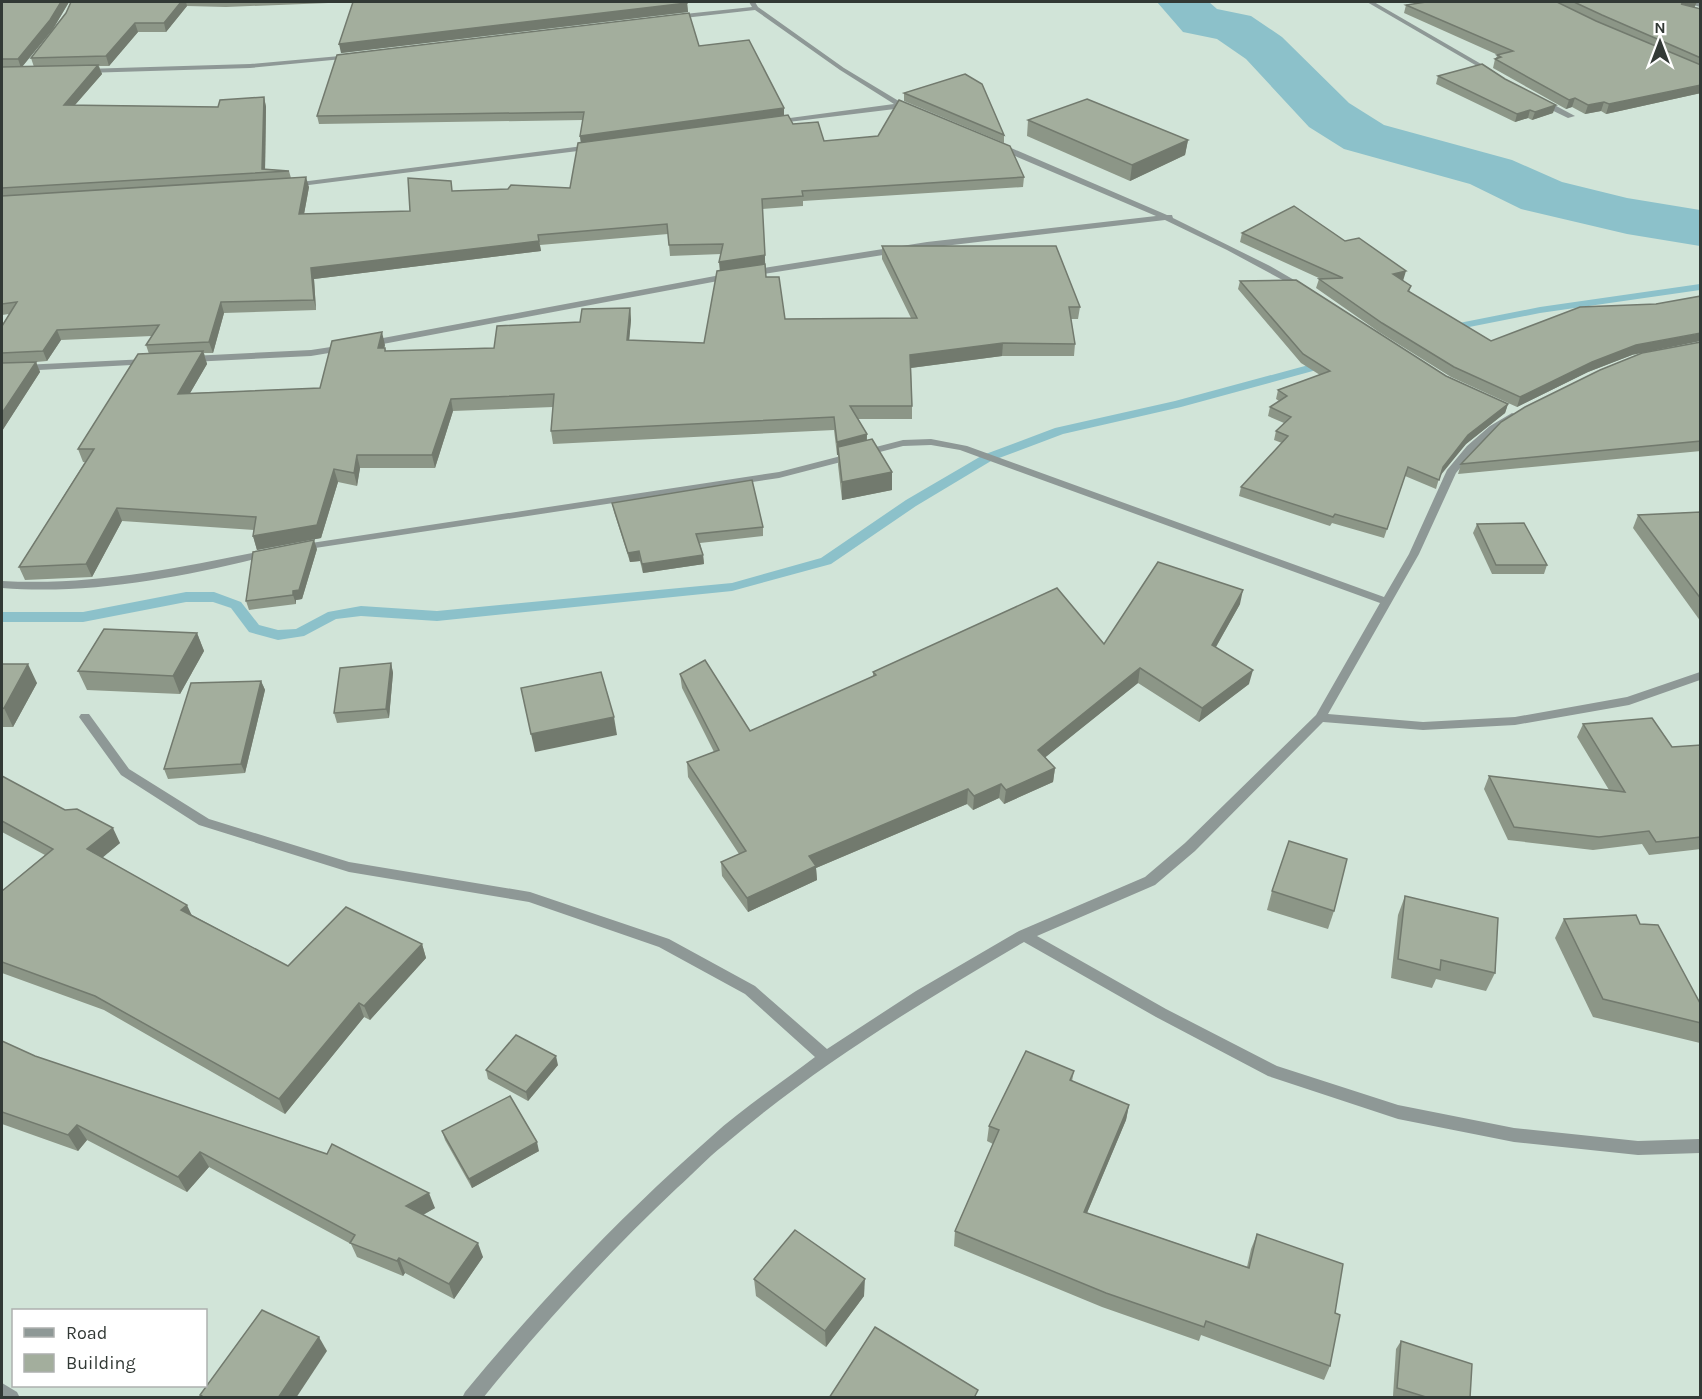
<svg xmlns="http://www.w3.org/2000/svg" width="1702" height="1399" font-family="Karla,sans-serif">
  <style>
    .lines { fill: none; stroke-linecap: round; stroke-linejoin: round }
    .stream { fill: #8cc1ca; fill-rule: evenodd }
    .river { fill: #8cc1ca; fill-rule: evenodd }
    .minor { fill: #8e9896; fill-rule: evenodd }
    .wall { fill: #8c9687; fill-rule: evenodd }
    .shaded-wall { fill: #727a6e }
    .building { fill: #a3ae9d; stroke: #727a6e; stroke-width: 1.5 }
  </style>
  <rect width="100%" height="100%" fill="#d1e4d8"/>
  <g class="lines">
    <g class="stream">
      <polygon points="1700,284 1700,290 1540,313 1444,332 1438,329 1444,326 1540,307"/>
      <polygon points="1327,360 1333,364 1331,366 1181,407 1063,434 991,461 916,506 831,564 732,591 437,621 361,616 336,619 304,636 278,640 249,632 231,608 213,602 186,602 83,622 2,622 2,612 83,612 186,592 214,592 241,602 259,625 278,630 296,629 328,612 361,606 437,611 732,583 821,558 906,500 983,455 1055,428 1175,401"/>
    </g>
    <polygon class="river" points="1157,2 1209,2 1217,9 1251,16 1282,37 1349,103 1384,125 1512,160 1562,182 1627,198 1700,210 1700,246 1627,234 1521,209 1470,184 1344,149 1309,127 1246,59 1217,39 1183,32"/>
    <g class="minor">
      <polygon points="749,2 755,2 758,7 844,68 907,106 903,108 772,124 771,122 775,120 894,104 840,70 755,10 675,19 672,17 675,15 752,7"/>
      <polygon points="1367,2 1374,2 1495,72 1489,73"/>
      <polygon points="1687,2 1700,3 1700,7 1688,3"/>
      <polygon points="351,55 354,57 353,58 250,68 84,73 80,71 84,69 250,64"/>
      <polygon points="1539,100 1545,100 1575,116 1568,118 1539,104"/>
      <polygon points="996,144 1002,144 1167,215 1172,215 1173,218 1270,266 1308,288 1301,290 1227,250 1165,220 927,248 751,276 747,273 751,270 927,242 1156,216 996,148"/>
      <polygon points="591,145 594,145 594,149 293,187 289,185 293,183"/>
      <polygon points="731,273 735,276 734,278 367,347 362,344 367,341"/>
      <polygon points="344,345 347,346 347,350 311,356 191,362 186,359 191,356 311,350"/>
      <polygon points="147,359 152,362 150,364 2,372 2,366"/>
      <path d="M 1512,413 L 1515,414 L 1515,418 L 1496,430 L 1475,450 L 1456,473 L 1419,554 L 1328,714 L 1423,722 L 1515,717 L 1627,697 L 1700,672 L 1700,680 L 1629,705 L 1515,725 L 1423,730 L 1323,722 L 1195,851 L 1155,885 L 1037,936 L 1166,1009 L 1277,1066 L 1398,1105 L 1514,1128 L 1638,1141 L 1700,1139 L 1700,1153 L 1638,1155 L 1514,1142 L 1398,1119 L 1268,1076 L 1156,1017 L 1024,942 C 920,1003 816,1066 724,1145 C 707,1158 693,1174 677,1188 C 608,1253 543,1324 483,1398 L 462,1398 L 465,1392 C 540,1301 622,1215 711,1137 C 743,1108 781,1083 815,1057 L 745,994 L 659,947 L 529,902 L 349,872 L 199,825 L 121,775 L 79,717 L 81,714 L 89,714 L 129,769 L 209,819 L 349,862 L 530,892 L 669,939 L 755,986 L 827,1049 L 916,991 L 1019,931 L 1145,877 L 1185,843 L 1316,715 L 1380,603 L 960,450 L 931,445 L 903,446 L 779,478 L 302,550 L 298,549 L 297,547 L 298,545 L 779,472 L 903,440 L 931,439 L 967,446 L 1384,597 L 1409,554 L 1447,470 L 1467,446 L 1490,426 Z"/>
      <path d="M 267,550 L 272,553 L 271,555 C 184,577 91,595 2,588 L 2,581 C 94,586 178,568 267,550 Z"/>
      <polygon points="2,1383 17,1392 20,1398 2,1398"/>
    </g>
  </g>
  <g class="wall">
    <path d="M 2,2 L 69,2 L 53,29 L 22,67 L 34,67 L 31,58 L 66,13 L 71,2 L 687,2 L 688,12 L 341,53 L 353,2 L 226,7 L 187,6 L 166,32 L 138,32 L 109,66 L 99,66 L 102,74 L 75,105 L 218,107 L 264,97 L 266,107 L 265,169 L 289,171 L 291,178 L 309,187 L 304,214 L 410,211 L 453,191 L 570,188 L 581,142 L 580,136 L 583,120 L 319,124 L 317,116 L 699,46 L 784,115 L 793,124 L 824,141 L 1024,177 L 1023,187 L 803,201 L 803,206 L 762,209 L 766,277 L 785,319 L 911,318 L 882,259 L 882,246 L 1080,307 L 1078,319 L 1071,319 L 1075,344 L 1074,356 L 1002,356 L 911,368 L 912,406 L 912,419 L 857,419 L 867,434 L 867,440 L 892,472 L 892,490 L 842,500 L 838,465 L 838,455 L 837,455 L 834,430 L 553,444 L 551,431 L 553,407 L 453,411 L 435,468 L 360,468 L 357,486 L 338,482 L 321,538 L 257,550 L 253,536 L 254,530 L 122,521 L 92,577 L 25,580 L 19,567 L 85,462 L 83,462 L 78,449 L 149,354 L 146,345 L 152,336 L 61,340 L 47,361 L 36,362 L 40,372 L 2,431 L 2,326 L 9,314 L 2,315 ZM 668,234 L 670,256 L 721,254 L 720,271 L 704,343 L 629,340 L 631,320 L 630,308 L 494,348 L 386,351 L 385,348 L 384,348 L 385,345 L 320,388 L 190,393 L 207,364 L 204,353 L 213,353 L 224,313 L 316,310 L 314,279 L 541,251 L 540,245 Z"/>
    <polygon points="1426,2 1697,2 1694,8 1701,9 1701,93 1606,114 1601,111 1585,114 1572,107 1566,109 1493,68 1495,59 1498,55 1404,13 1406,5"/>
    <polygon points="1438,76 1553,113 1532,120 1528,118 1515,122 1436,84"/>
    <polygon points="904,93 1004,135 1004,143 904,101"/>
    <polygon points="1028,120 1188,140 1185,155 1130,181 1027,136"/>
    <polygon points="1242,233 1403,281 1411,286 1409,292 1491,341 1632,355 1588,372 1517,407 1451,377 1379,332 1316,288 1319,279 1321,279 1240,242"/>
    <polygon points="1240,281 1508,404 1505,413 1466,444 1440,475 1436,489 1405,476 1384,538 1332,523 1330,526 1239,496 1241,487 1282,443 1274,440 1276,431 1284,423 1268,416 1270,407 1279,401 1276,399 1278,390 1320,375 1301,363 1238,289"/>
    <polygon points="1701,342 1701,451 1458,474 1461,464"/>
    <polygon points="612,503 763,527 763,536 700,543 703,555 704,564 643,573 640,561 630,562 614,512"/>
    <polygon points="1701,512 1701,622 1633,528 1638,515"/>
    <polygon points="1477,524 1547,565 1544,574 1492,574 1473,533"/>
    <polygon points="317,549 302,599 296,600 296,604 249,610 246,601"/>
    <polygon points="1240,604 1216,647 1249,684 1199,722 1138,683 1045,757 1055,768 1053,782 1004,804 999,798 973,810 967,804 816,868 817,880 748,912 722,876 721,862 739,854 688,777 687,762 714,752 682,688 680,674 750,731 873,677 873,672 1104,644"/>
    <polygon points="197,633 204,651 180,694 87,690 78,671"/>
    <polygon points="391,663 393,673 389,718 337,723 334,713"/>
    <polygon points="2,664 37,683 13,727 2,727"/>
    <polygon points="261,681 265,690 245,773 168,779 164,769"/>
    <polygon points="1583,724 1672,747 1701,745 1701,849 1649,855 1642,844 1593,850 1508,840 1484,789 1489,776 1609,790 1577,737"/>
    <polygon points="2,776 120,843 102,857 192,915 288,966 422,944 426,958 370,1020 364,1017 285,1114 104,1010 2,973 2,891 45,855 2,832"/>
    <polygon points="1272,891 1334,911 1328,929 1267,910"/>
    <polygon points="1405,896 1495,973 1486,991 1436,979 1432,988 1391,978 1398,915"/>
    <polygon points="1564,919 1640,924 1701,1005 1700,1043 1593,1017 1555,938"/>
    <polygon points="2,1041 35,1056 435,1208 423,1215 483,1257 454,1299 405,1273 403,1276 357,1257 351,1244 209,1167 187,1192 87,1140 78,1151 2,1124"/>
    <polygon points="558,1065 528,1101 488,1079 486,1070"/>
    <polygon points="1074,1071 1072,1081 1129,1105 1126,1120 1087,1213 1247,1267 1251,1249 1257,1234 1335,1313 1330,1366 1324,1380 1201,1335 1199,1341 1102,1307 954,1246 955,1231 993,1144 987,1141 989,1126"/>
    <polygon points="442,1131 539,1151 472,1188 445,1140"/>
    <polygon points="754,1279 864,1296 826,1347 756,1296"/>
    <polygon points="1401,1341 1470,1398 1399,1398 1393,1396 1396,1349"/>
  </g>
  <g class="shaded-wall">
    <polygon points="61,2 69,2 53,29 21,68 18,59"/>
    <polygon points="181,2 186,2 187,6 166,32 164,23"/>
    <polygon points="1689,2 1697,2 1694,8 1681,4"/>
    <polygon points="687,3 688,12 341,53 339,44"/>
    <polygon points="135,23 138,32 109,66 106,56"/>
    <polygon points="98,65 102,74 67,114 64,105"/>
    <polygon points="1701,85 1701,93 1606,114 1609,104"/>
    <polygon points="264,97 266,107 265,172 262,169"/>
    <polygon points="1575,98 1572,107 1566,109 1569,100"/>
    <polygon points="1604,102 1601,111 1585,114 1588,105"/>
    <polygon points="1556,105 1553,113 1532,120 1535,112"/>
    <polygon points="784,108 784,116 581,144 580,136"/>
    <polygon points="1530,110 1528,118 1515,122 1517,114"/>
    <polygon points="1188,140 1185,155 1130,181 1132,165"/>
    <polygon points="306,177 309,187 302,225 299,214"/>
    <polygon points="539,241 541,251 314,279 316,310 314,300 311,268"/>
    <polygon points="765,255 765,265 720,273 719,262"/>
    <polygon points="1406,271 1403,281 1393,274"/>
    <polygon points="221,302 224,313 213,353 209,342"/>
    <polygon points="630,308 631,320 628,353 627,340"/>
    <polygon points="57,330 61,340 47,361 43,351"/>
    <polygon points="382,332 385,345 381,361 378,348"/>
    <polygon points="1701,333 1701,341 1632,355 1588,372 1517,407 1520,397 1592,362 1636,345"/>
    <polygon points="1003,343 1002,356 910,368 910,355"/>
    <polygon points="203,351 207,364 182,407 178,394"/>
    <polygon points="36,362 40,372 2,431 2,413"/>
    <polygon points="451,399 453,411 435,468 432,455"/>
    <polygon points="1508,404 1505,413 1466,444 1440,476 1443,467 1468,435"/>
    <polygon points="867,434 866,447 838,447 838,455 837,455 837,442"/>
    <polygon points="357,455 360,468 357,486 354,473"/>
    <polygon points="334,469 338,482 321,538 257,550 253,536"/>
    <polygon points="892,472 892,490 842,500 842,482"/>
    <polygon points="117,508 122,521 92,577 86,564"/>
    <polygon points="314,540 317,549 302,599 296,600 296,604 293,595 293,591"/>
    <polygon points="639,551 640,561 630,562 628,553"/>
    <polygon points="703,555 704,564 643,573 642,564"/>
    <polygon points="1243,590 1240,604 1209,659 1212,645"/>
    <polygon points="197,633 204,651 180,694 173,676"/>
    <polygon points="391,663 393,673 389,718 386,709"/>
    <polygon points="28,664 37,683 13,727 4,708"/>
    <polygon points="1140,668 1138,683 1037,764 1038,750"/>
    <polygon points="1253,670 1249,684 1199,722 1202,708"/>
    <polygon points="261,681 265,690 245,773 241,764"/>
    <polygon points="614,717 617,735 535,752 531,734"/>
    <polygon points="1055,768 1053,782 1004,804 1006,790"/>
    <polygon points="1001,784 999,798 973,810 974,796"/>
    <polygon points="968,789 967,804 816,868 817,880 748,912 747,898 809,856"/>
    <polygon points="113,828 120,843 95,864 87,849"/>
    <polygon points="187,905 194,920 181,910"/>
    <polygon points="422,944 426,958 370,1020 364,1006"/>
    <polygon points="359,1003 364,1017 285,1114 279,1099"/>
    <polygon points="556,1056 558,1065 528,1101 526,1092"/>
    <polygon points="1129,1105 1126,1120 1081,1227 1084,1212"/>
    <polygon points="77,1125 87,1140 78,1151 68,1135"/>
    <polygon points="537,1142 539,1151 472,1188 469,1179"/>
    <polygon points="200,1152 209,1167 187,1192 178,1177"/>
    <polygon points="429,1193 435,1208 412,1221 406,1206"/>
    <polygon points="478,1243 483,1257 454,1299 449,1284"/>
    <polygon points="399,1258 405,1273 403,1276 397,1261"/>
    <polygon points="865,1279 864,1296 826,1347 825,1331"/>
    <polygon points="319,1337 327,1351 296,1398 278,1398"/>
  </g>
  <g class="building">
    <polygon points="2,2 61,2 50,20 18,59 2,59"/>
    <polygon points="71,2 181,2 164,23 135,23 106,56 31,58 66,13"/>
    <polygon points="353,2 687,2 687,3 339,44"/>
    <polygon points="1426,2 1557,2 1596,21 1701,65 1701,85 1609,104 1604,102 1588,105 1575,98 1569,100 1495,59 1501,57 1497,55 1513,51 1406,5"/>
    <polygon points="1574,2 1689,2 1681,4 1701,9 1701,58 1602,15"/>
    <polygon points="689,13 699,46 749,40 784,108 580,136 584,112 317,116 337,55"/>
    <polygon points="1482,64 1505,79 1556,105 1535,112 1530,110 1517,114 1438,76"/>
    <polygon points="98,65 64,105 218,107 220,100 264,97 262,169 289,171 2,188 2,67"/>
    <polygon points="965,74 982,84 1004,135 904,93"/>
    <polygon points="1087,99 1188,140 1132,165 1028,120"/>
    <polygon points="899,100 1010,146 1024,177 802,191 803,196 762,199 765,255 719,262 723,244 669,245 667,224 538,235 539,241 311,268 314,300 221,302 209,342 146,345 159,325 57,330 43,351 2,353 2,326 17,302 2,304 2,196 306,177 299,214 410,211 408,178 451,181 452,191 508,189 511,185 570,188 578,143 788,115 793,124 818,122 824,141 878,136"/>
    <polygon points="1294,206 1345,241 1359,238 1406,271 1393,274 1411,286 1408,291 1491,341 1580,307 1656,304 1701,296 1701,333 1636,345 1592,362 1520,397 1454,367 1382,323 1319,279 1343,278 1242,233"/>
    <polygon points="882,246 1056,246 1080,307 1069,307 1075,344 1003,343 910,355 912,406 850,406 867,434 837,442 834,417 551,431 554,394 451,399 432,455 357,455 354,473 334,469 317,525 253,536 256,517 117,508 86,564 19,567 94,449 78,449 138,354 203,351 178,394 320,388 332,341 382,332 378,348 385,348 385,351 494,348 497,326 580,322 582,309 630,308 627,340 704,343 717,271 765,264 766,277 779,277 785,319 917,318"/>
    <polygon points="1296,280 1446,376 1508,404 1468,435 1443,467 1439,480 1408,467 1387,529 1335,514 1333,517 1241,487 1288,436 1276,431 1291,417 1270,407 1287,396 1278,390 1330,371 1303,354 1240,281"/>
    <polygon points="1701,342 1701,441 1461,464 1501,422 1525,407 1600,370 1642,353"/>
    <polygon points="36,362 2,413 2,363"/>
    <polygon points="872,439 892,472 842,482 838,447"/>
    <polygon points="752,480 763,527 696,534 703,555 642,564 639,551 628,553 612,503"/>
    <polygon points="1701,512 1701,599 1638,515"/>
    <polygon points="1524,523 1547,565 1496,565 1477,524"/>
    <polygon points="314,540 299,590 293,591 293,595 246,601 253,552"/>
    <polygon points="1158,562 1243,590 1212,645 1253,670 1202,708 1140,668 1038,750 1055,768 1006,790 1001,784 974,796 968,789 809,856 816,866 747,898 721,862 746,851 687,762 719,750 680,674 705,660 750,731 876,675 873,672 1057,588 1104,644"/>
    <polygon points="104,629 197,633 173,676 78,671"/>
    <polygon points="391,663 386,709 334,713 340,668"/>
    <polygon points="2,664 28,664 4,708 2,709"/>
    <polygon points="601,672 614,717 531,734 521,688"/>
    <polygon points="261,681 241,764 164,769 191,683"/>
    <polygon points="1652,718 1672,747 1701,745 1701,837 1656,842 1649,831 1599,837 1514,827 1489,776 1625,792 1583,724"/>
    <polygon points="2,776 65,810 77,809 113,828 87,849 187,905 181,910 288,966 346,907 422,944 364,1006 359,1003 279,1099 95,996 2,962 2,891 53,849 2,821"/>
    <polygon points="1289,841 1347,859 1334,911 1272,891"/>
    <polygon points="1405,896 1498,918 1495,973 1441,960 1440,970 1398,959"/>
    <polygon points="1636,915 1640,924 1658,925 1701,1005 1701,1023 1603,999 1564,919"/>
    <polygon points="516,1035 556,1056 526,1092 486,1070"/>
    <polygon points="2,1041 35,1056 327,1154 332,1144 429,1193 406,1206 478,1243 449,1284 399,1258 397,1261 350,1243 355,1235 200,1152 178,1177 77,1125 68,1135 2,1112"/>
    <polygon points="1026,1051 1074,1071 1070,1080 1129,1105 1084,1212 1249,1268 1257,1234 1343,1264 1335,1313 1340,1315 1330,1366 1206,1321 1204,1327 1106,1293 955,1231 999,1130 989,1126"/>
    <polygon points="510,1096 537,1142 469,1179 442,1131"/>
    <polygon points="795,1230 865,1279 825,1331 754,1279"/>
    <polygon points="262,1310 319,1337 278,1398 205,1398 200,1395"/>
    <polygon points="875,1327 978,1390 974,1398 829,1398"/>
    <polygon points="1401,1341 1472,1364 1470,1398 1429,1398 1397,1388"/>
  </g>
  <rect width="1702" height="1399" fill="none" stroke="#323935" stroke-width="6"/>
  <rect x="12" y="1309" width="195" height="78" fill="#ffffff" stroke="#adb0ae" stroke-width="1.5"/>
  <rect x="24" y="1328" width="30" height="9" fill="#8e9896" stroke="#adb0ae" stroke-width="1.5"/>
  <text x="66" y="1339" font-size="18" fill="#323935">Road</text>
  <rect x="24" y="1354" width="30" height="18" fill="#a3ae9d" stroke="#adb0ae" stroke-width="1.5"/>
  <text x="66" y="1369" font-size="18" fill="#323935">Building</text>
  <g transform="translate(1660 42)" stroke="#ffffff" stroke-width="4.5" paint-order="stroke">
  <path d="M0-4.5L10 22L0 15L-10 22Z" fill="#323935"/>
  <text y="-9" font-size="16" font-weight="bold" text-anchor="middle" fill="#323935">N</text>
  </g>
</svg>
